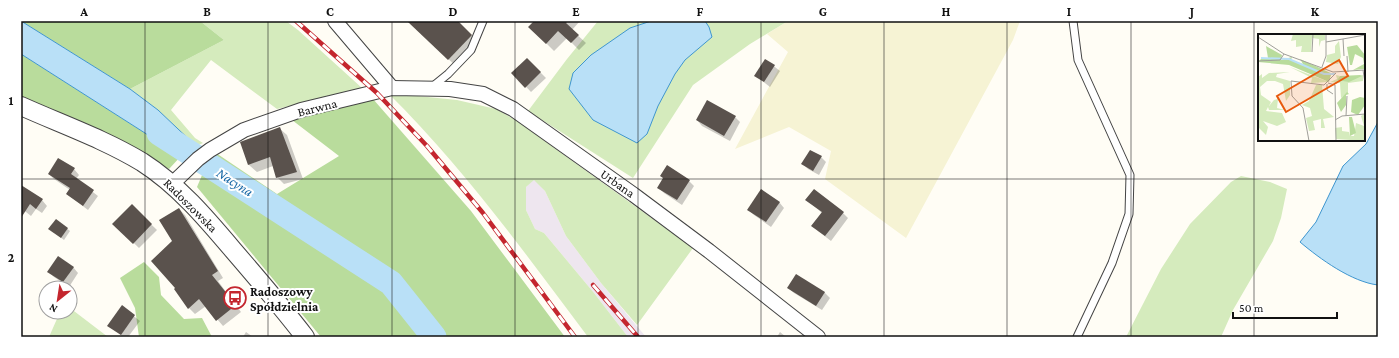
<svg xmlns="http://www.w3.org/2000/svg" width="1399" height="358" font-family="'Crimson Pro',serif">
  <style>
    .industrial { fill: #eee6ef }
    .farmland { fill: #f6f3d4 }
    .green { fill: #d5ebbd }
    .forest { fill: #b9dc9c }
    .water { fill: #b9e0f7; stroke: #3f96cf }
    .shadow { fill: #0003 }
    .lines { fill: none; stroke-linecap: round; stroke-linejoin: round }
    .river { stroke: #b9e0f7; stroke-width: 25 }
    .building { fill: #5a524d }
    .service-casing { stroke: #444; stroke-width: 9 }
    .minor-casing { stroke: #444; stroke-width: 16 }
    .tertiary-casing { stroke: #444; stroke-width: 20 }
    .service { stroke: #fff; stroke-width: 7 }
    .minor { stroke: #fff; stroke-width: 14 }
    .tertiary { stroke: #fff; stroke-width: 18 }
    .rail-casing { stroke: #c4262e; stroke-width: 4.5 }
    .rail { stroke: #fff; stroke-width: 3; stroke-dasharray: 9; stroke-linecap: butt }
    .grid { fill: none; stroke: #111; stroke-width: 1; stroke-opacity: 0.55 }
    .labels { text-anchor: middle; stroke-width: 4; stroke-linejoin: round; paint-order: stroke }
    .street-label { font-size: 13px; fill: #111; stroke: #fff }
    .poi-label { font-size: 13px; font-weight: bold; fill: #111; stroke: #fff; text-anchor: start }
    .water-label { font-size: 14px; font-style: italic; fill: #1768a6; stroke: #fff }
    .inset-river { fill: none; stroke: #b9e0f7; stroke-width: 2 }
    .inset-road { fill: none; stroke: #a09f9a; stroke-width: 1 }
    .view { fill: #e8590c; fill-opacity: 0.15; stroke: #e8590c; stroke-width: 2 }
    .inset-edge { fill: none; stroke: #111; stroke-width: 2 }
    .neatline { fill: none; stroke: #111; stroke-width: 1.5 }
    .grid-label { font-size: 13px; text-anchor: middle; font-weight: bold; fill: #111 }
  </style>
  <rect width="100%" height="100%" fill="#fffdf5"/>
  <polygon class="industrial" points="534,179 545,191 566,236 601,283 646,337 628,337 594,293 544,233 535,229 526,210 526,187"/>
  <polygon class="farmland" points="788,21 1020,21 1013,40 906,238 825,179 831,151 789,127 735,149 788,52 767,34"/>
  <g class="green">
    <polygon points="200,21 286,21 298,30 362,88 277,109 211,60 171,110 195,138 203,143 196,146 158,110 130,89 224,40"/>
    <polygon points="598,21 788,21 750,44 693,85 633,178 528,111 567,59"/>
    <path d="M 388,93 L 457,100 L 496,109 L 517,121 L 693,248 L 637,325 L 601,283 L 566,236 L 545,191 L 534,180 L 526,187 L 526,210 L 535,229 L 544,233 L 594,293 L 628,337 L 588,337 C 525,253 463,167 388,93 Z"/>
    <polygon points="1241,176 1270,182 1287,189 1281,218 1273,241 1233,310 1221,337 1126,337 1161,269 1190,224 1231,182"/>
    <polygon points="70,308 108,337 49,337 60,312 70,312"/>
  </g>
  <g class="forest">
    <polygon points="21,21 200,21 224,40 130,89"/>
    <polygon points="21,54 181,156 169,169 109,137 21,96"/>
    <polygon points="373,99 471,211 565,337 440,337 394,281 211,163 216,153 277,194 339,156 292,120"/>
    <polygon points="205,168 387,287 428,337 321,337 197,187"/>
    <polygon points="144,262 159,277 161,295 184,319 202,318 212,337 139,337 135,308 120,278"/>
  </g>
  <g class="water">
    <polygon points="21,21 130,89 158,110 196,146 181,156 21,54"/>
    <polygon points="651,21 705,21 709,27 712,37 685,60 675,74 658,106 647,134 637,143 593,120 569,89 573,73 591,55 630,28"/>
    <path d="M 1378,122 L 1378,285 C 1352,282 1320,259 1300,242 L 1316,222 L 1343,166 L 1366,144 Z"/>
  </g>
  <g class="shadow">
    <polygon points="407,21 457,21 479,43 457,67"/>
    <polygon points="536,21 580,21 572,30 586,43 579,50 567,38 554,51 530,27"/>
    <polygon points="527,59 546,78 531,92 513,73"/>
    <polygon points="766,60 780,71 770,87 756,76"/>
    <polygon points="735,117 740,122 730,141 702,126 697,120"/>
    <polygon points="279,128 287,135 303,179 284,184 277,177 273,166 257,172 249,165 241,143"/>
    <polygon points="821,157 826,162 819,175 808,169 803,164"/>
    <polygon points="74,169 79,175 76,179 98,196 88,210 67,194 70,190 54,179 49,174"/>
    <polygon points="689,181 694,186 682,205 664,193 659,188"/>
    <polygon points="21,186 42,200 47,206 42,213 36,209 31,216 21,208"/>
    <polygon points="807,200 843,213 848,218 831,241 818,231 822,213"/>
    <polygon points="779,202 784,208 771,227 754,215 749,210"/>
    <polygon points="132,206 157,230 139,248 114,224"/>
    <polygon points="179,209 185,215 223,278 218,281 241,312 223,326 206,306 195,314 189,308 173,241"/>
    <polygon points="56,220 70,231 64,240 52,231"/>
    <polygon points="73,267 78,273 69,287 54,277 49,272"/>
    <polygon points="788,288 824,292 830,298 822,310 794,293"/>
    <polygon points="122,307 140,321 128,337 123,337 109,325"/>
    <polygon points="246,332 253,337 243,337"/>
    <polygon points="780,332 786,337 777,337"/>
  </g>
  <g class="lines">
    <polyline class="river" points="159,133 391,283 434,337"/>
  </g>
  <g class="building">
    <polygon points="407,21 458,21 472,35 448,60"/>
    <polygon points="534,21 568,21 566,23 579,35 571,43 558,31 546,44 528,27"/>
    <polygon points="527,58 541,72 525,88 511,73"/>
    <polygon points="765,59 775,65 764,82 754,76"/>
    <polygon points="707,100 736,116 724,136 696,120"/>
    <polygon points="280,127 297,172 276,178 270,157 248,165 240,142"/>
    <polygon points="810,150 822,156 813,171 801,164"/>
    <polygon points="58,158 75,168 71,174 94,190 83,206 66,194 70,188 48,174"/>
    <polygon points="667,165 690,180 677,200 657,188 663,178 660,176"/>
    <polygon points="21,185 43,199 36,209 30,204 21,218"/>
    <polygon points="761,189 780,202 766,222 747,210"/>
    <polygon points="814,189 844,212 825,236 811,226 822,212 805,200"/>
    <polygon points="132,204 152,224 133,244 112,224"/>
    <polygon points="179,208 218,271 212,275 236,305 216,321 199,299 188,309 174,289 175,288 151,261 172,241 159,220"/>
    <polygon points="56,219 68,228 61,238 48,229"/>
    <polygon points="58,256 74,267 63,282 47,272"/>
    <polygon points="796,274 825,292 816,306 787,288"/>
    <polygon points="122,305 135,315 121,335 107,326"/>
  </g>
  <g class="lines">
    <g class="service-casing">
      <g id="service">
        <polyline points="1073,21 1078,60 1130,175 1129,214 1112,263 1077,337"/>
        <polyline points="432,87 448,74 471,50 483,21"/>
      </g>
    </g>
    <g class="minor-casing">
      <g id="minor">
        <polyline points="335,21 392,88"/>
        <polyline points="172,184 198,159 210,150 244,130 301,110 392,88 450,89 483,94 513,109 634,195 709,251 818,337"/>
      </g>
    </g>
    <g class="tertiary-casing">
      <path id="tertiary" d="M 21,106 C 61,124 104,139 142,162 C 178,185 206,218 233,250 C 258,279 282,307 305,337"/>
    </g>
    <use href="#service" class="service"/>
    <use href="#minor" class="minor"/>
    <use href="#tertiary" class="tertiary"/>
    <g class="rail-casing">
      <g id="rail">
        <polyline points="296,21 377,93 427,146 483,213 575,337"/>
        <polyline points="593,285 638,337"/>
      </g>
    </g>
    <use href="#rail" class="rail"/>
  </g>
  <path class="grid" d="M 145,21 L 145,337M 268,21 L 268,337M 392,21 L 392,337M 515,21 L 515,337M 638,21 L 638,337M 761,21 L 761,337M 884,21 L 884,337M 1007,21 L 1007,337M 1131,21 L 1131,337M 1254,21 L 1254,337M 21,179 L 1378,179"/>
  <defs>
    <g id="bus-ring" transform="scale(1.15)"><circle r="9.5" fill="#fff" stroke="#c4262e" stroke-width="1.5"/><path d="M-5-6H5V4H4V6H2V4H-2V6H-4V4H-5ZM-3.5-4V0h7V-4ZM-3.5 1.2v1.5H-2V1.2ZM2 1.2v1.5H3.5V1.2Z" fill="#c4262e"/></g>
  </defs>
  <g fill-rule="evenodd">
    <use href="#bus-ring" x="235" y="298"/>
  </g>
  <g class="labels">
    <g class="street-label">
      <text transform="translate(317 107) rotate(-14)" y="5">Barwna</text>
      <text transform="translate(618 183) rotate(35)" y="5">Urbana</text>
      <text transform="translate(191 205) rotate(45)" y="5">Radoszowska</text>
    </g>
    <g class="poi-label">
      <text x="250" y="296">Radoszowy<tspan x="250" dy="15">Spółdzielnia</tspan></text>
    </g>
    <g class="water-label">
      <text transform="translate(235 182) rotate(33)" y="5">Nacyna</text>
    </g>
  </g>
  <g transform="translate(1258 34)">
    <rect width="107" height="107" fill="#fffdf5"/>
    <path d="M 35,0 L 67,0 L 67,6 L 63,7 L 61,13 L 61,5 L 54,4 L 53,18 L 43,18 L 44,12 L 38,13 L 38,6 L 33,7 ZM 81,7 L 83,23 L 80,30 L 68,28 L 69,21 L 77,19 L 77,12 ZM 32,33 L 71,48 L 53,49 L 54,44 L 62,48 ZM 11,39 L 32,38 L 19,40 L 18,43 L 32,47 L 32,61 L 28,67 L 25,50 L 17,47 L 9,47 L 2,53 L 3,61 L 13,68 L 11,72 L 16,66 L 20,65 L 19,74 L 27,76 L 11,76 L 10,73 L 8,77 L 24,79 L 28,88 L 19,92 L 5,87 L 10,93 L 8,101 L 0,93 L 0,43 L 4,40 L 4,44 ZM 78,41 L 82,42 L 79,46 L 105,41 L 105,47 L 90,49 L 90,59 L 83,64 L 82,49 L 72,48 L 79,45 ZM 58,51 L 64,51 L 66,75 L 76,83 L 65,85 L 67,94 L 63,94 L 63,85 L 55,87 L 57,96 L 51,97 L 48,84 L 54,82 L 52,74 L 44,71 L 51,67 ZM 106,80 L 107,107 L 78,105 L 77,94 L 84,93 L 84,97 L 91,98 L 92,102 L 96,102 L 98,89 L 106,92 L 103,82 Z" fill="#d5ebbd"/>
    <path d="M 99,11 L 107,21 L 107,35 L 95,36 L 106,30 L 105,24 L 97,20 L 94,31 L 92,31 L 89,13 ZM 8,12 L 24,21 L 23,26 L 34,23 L 33,26 L 45,30 L 42,25 L 77,41 L 73,41 L 71,48 L 31,31 L 0,28 L 4,24 L 10,24 ZM 82,42 L 102,41 L 104,42 L 91,48 L 79,46 ZM 89,58 L 91,60 L 88,61 L 88,71 L 83,78 L 79,69 ZM 102,63 L 107,64 L 107,71 L 100,81 L 93,78 L 94,66 ZM 91,83 L 94,83 L 98,99 L 92,102 Z" fill="#b9dc9c"/>
    <path class="inset-river" d="M 3,24 L 31,25 L 66,40 L 77,40"/>
    <path class="inset-road" d="M 0,3 L 26,20 L 75,38 L 107,36M 85,5 L 86,22M 68,8 L 107,1M 54,18 L 55,0M 89,22 L 90,38M 0,27 L 22,26 L 26,20M 64,33 L 68,22 L 68,0M 105,36 L 107,49M 70,49 L 77,51 L 78,107M 69,50 L 69,56 L 75,60M 88,82 L 89,62M 77,86 L 84,82 L 107,80M 51,107 L 45,74 L 34,62 L 33,47 L 66,51 L 78,39"/>
    <path class="view" d="M 81,26 L 90,42 L 28,78 L 19,62 Z"/>
    <rect width="107" height="107" class="inset-edge"/>
  </g>
  <rect width="1399" height="358" fill="none" stroke="#ffffff" stroke-width="44"/>
  <g transform="translate(58 300) rotate(210)"><circle r="19" fill="#ffffff" stroke="#a0a0a0"/>
  <path d="M0-3L7 15L0 10L-7 15Z" fill="#c4262e"/>
  <text y="-6" font-size="11" font-weight="bold" text-anchor="middle" fill="#111111">N</text>
  </g>
  <path d="M1233 312v6h104v-6" fill="none" stroke="#111111" stroke-width="2"/>
  <text x="1239" y="312" font-size="12" fill="#111111" stroke="#ffffff" stroke-width="3" paint-order="stroke">50 m</text>
  <rect x="22" y="22" width="1355" height="314" class="neatline"/>
  <g class="grid-label">
    <text x="84" y="16">A</text>
    <text x="207" y="16">B</text>
    <text x="330" y="16">C</text>
    <text x="453" y="16">D</text>
    <text x="576" y="16">E</text>
    <text x="700" y="16">F</text>
    <text x="823" y="16">G</text>
    <text x="946" y="16">H</text>
    <text x="1069" y="16">I</text>
    <text x="1192" y="16">J</text>
    <text x="1315" y="16">K</text>
    <text x="11" y="105">1</text>
    <text x="11" y="262">2</text>
  </g>
</svg>
